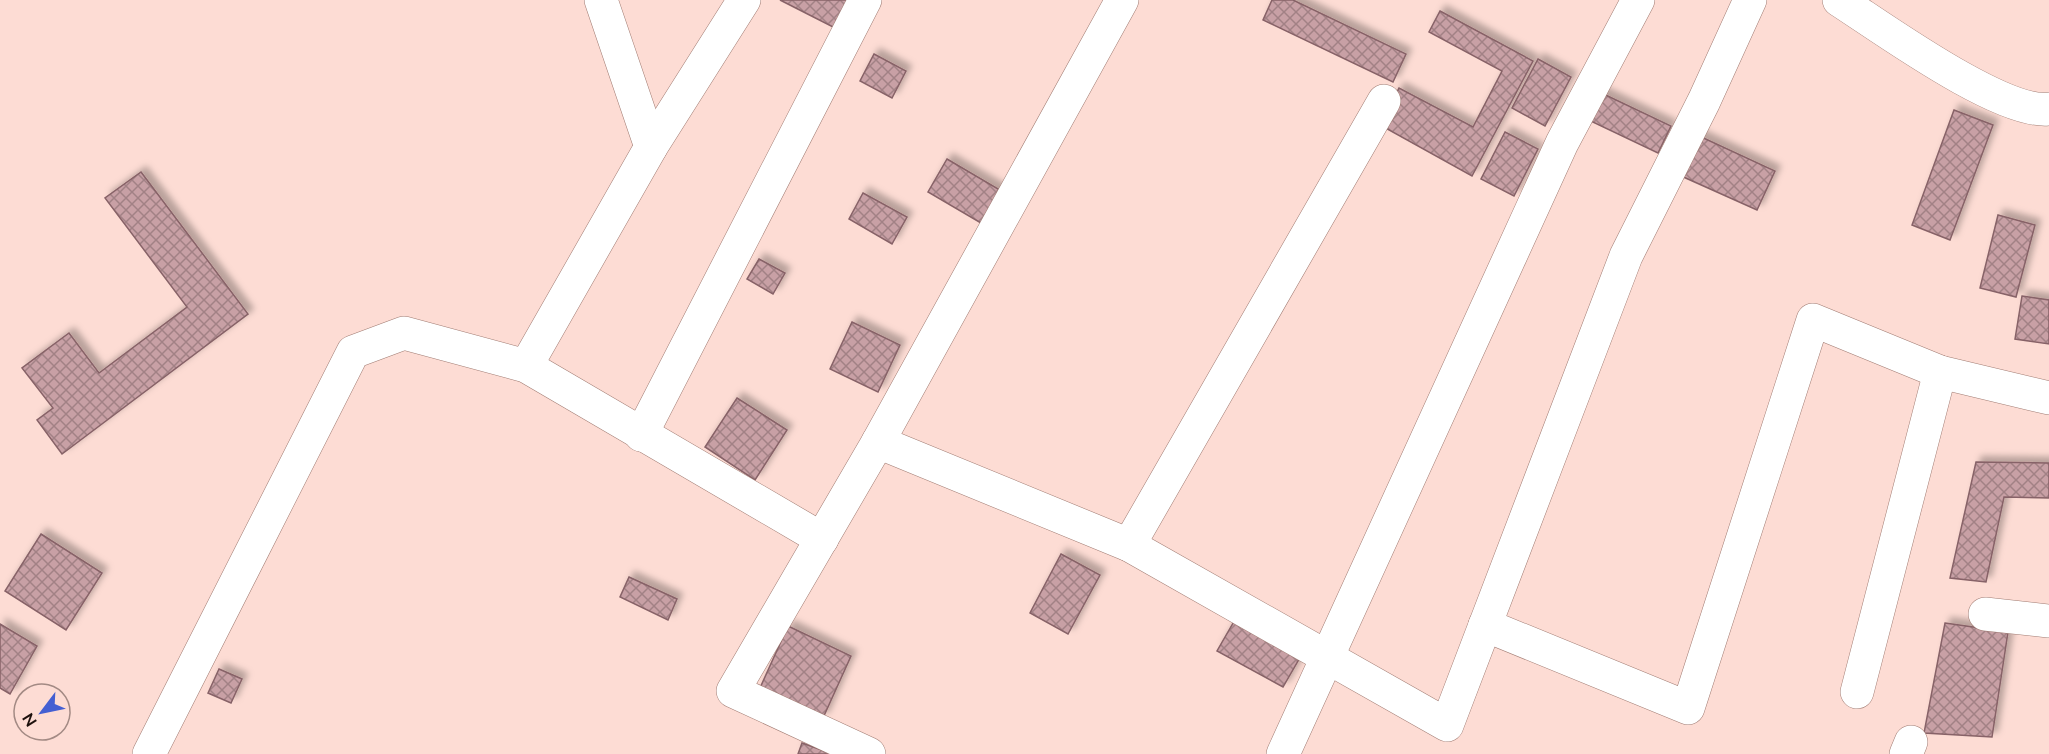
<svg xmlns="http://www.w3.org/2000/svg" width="2049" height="754" font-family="Mulish,sans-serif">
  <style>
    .building { fill: url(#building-cross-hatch); stroke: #876267; stroke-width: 1.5; filter: url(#shadow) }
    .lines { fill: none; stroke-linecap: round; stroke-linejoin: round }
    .minor-casing { stroke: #a17c73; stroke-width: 34 }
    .minor { stroke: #fff; stroke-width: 33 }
  </style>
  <defs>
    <pattern id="building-cross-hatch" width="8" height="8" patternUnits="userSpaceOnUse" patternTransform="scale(1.5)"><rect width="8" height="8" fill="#c8a0a5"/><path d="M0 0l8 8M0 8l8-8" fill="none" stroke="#a28185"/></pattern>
    <filter id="shadow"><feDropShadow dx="5.5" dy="-5.5" stdDeviation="3" flood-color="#0004"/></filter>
  </defs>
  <rect width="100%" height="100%" fill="#fddcd4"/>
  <g class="building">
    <polygon points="780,0 849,0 835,28"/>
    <polygon points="1272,0 1293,0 1406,54 1393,82 1263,20"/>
    <polygon points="1440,11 1533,61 1472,176 1380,125 1399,88 1473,127 1502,71 1429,32"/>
    <polygon points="874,54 906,71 892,98 860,81"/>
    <polygon points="1538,59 1571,77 1545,126 1512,108"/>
    <polygon points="1593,89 1671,126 1658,153 1580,116"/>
    <polygon points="1954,110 1993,125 1950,240 1912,225"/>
    <polygon points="1505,132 1538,149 1514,196 1481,179"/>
    <polygon points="1697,135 1775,171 1757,210 1679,175"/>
    <polygon points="947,159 1005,193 986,226 928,192"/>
    <polygon points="141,172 248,314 62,454 37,420 53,408 22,368 69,333 99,373 187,307 105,198"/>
    <polygon points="863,193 907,217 892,244 849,219"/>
    <polygon points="1998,215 2035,225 2016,297 1980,288"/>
    <polygon points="759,259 785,273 773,294 747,279"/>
    <polygon points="2022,296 2049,300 2049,344 2015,339"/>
    <polygon points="852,322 900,345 878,392 830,369"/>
    <polygon points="737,398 787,430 755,480 705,447"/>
    <polygon points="1976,462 2049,463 2049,498 2004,497 1986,582 1950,578"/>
    <polygon points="41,534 102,573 66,630 5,591"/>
    <polygon points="1061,554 1100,575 1068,634 1030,613"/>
    <polygon points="629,577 677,599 668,620 620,597"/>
    <polygon points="1236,618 1302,654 1283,687 1217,651"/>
    <polygon points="1945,623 2008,632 1992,737 1924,733"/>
    <polygon points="0,624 37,646 10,694 0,688"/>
    <polygon points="788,626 851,656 823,718 760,688"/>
    <polygon points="219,669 242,679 231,703 208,693"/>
    <polygon points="802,743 833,754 798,754"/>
  </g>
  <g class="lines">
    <g class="minor-casing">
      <g id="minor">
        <polyline points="601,0 651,147"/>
        <path d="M 1839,0 C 1881,27 2002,115 2049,109"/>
        <polyline points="526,366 651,147 744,0"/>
        <polyline points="641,435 865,0"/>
        <polyline points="878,442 1129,545 1447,725 1626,256 1704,101 1750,0"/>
        <polyline points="1129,545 1384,101"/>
        <polyline points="1985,614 2049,621"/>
        <polyline points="1485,625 1688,708 1813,320 1940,372 2049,398"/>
        <polyline points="1857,692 1940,372"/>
        <polyline points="149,754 353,352 404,333 526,366 822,539"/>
        <polyline points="869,754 733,691 878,442 1122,0"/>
        <polyline points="1283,754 1562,143 1638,0"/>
        <polyline points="1906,754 1911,742"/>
      </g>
    </g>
    <use href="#minor" class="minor"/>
  </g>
  <g transform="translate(42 712) rotate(238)"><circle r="28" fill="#fddcd4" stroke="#a38a84" stroke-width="1.5"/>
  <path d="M0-4.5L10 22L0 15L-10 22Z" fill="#445fd2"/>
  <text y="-9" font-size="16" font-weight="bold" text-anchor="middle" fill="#1d100c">N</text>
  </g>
</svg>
